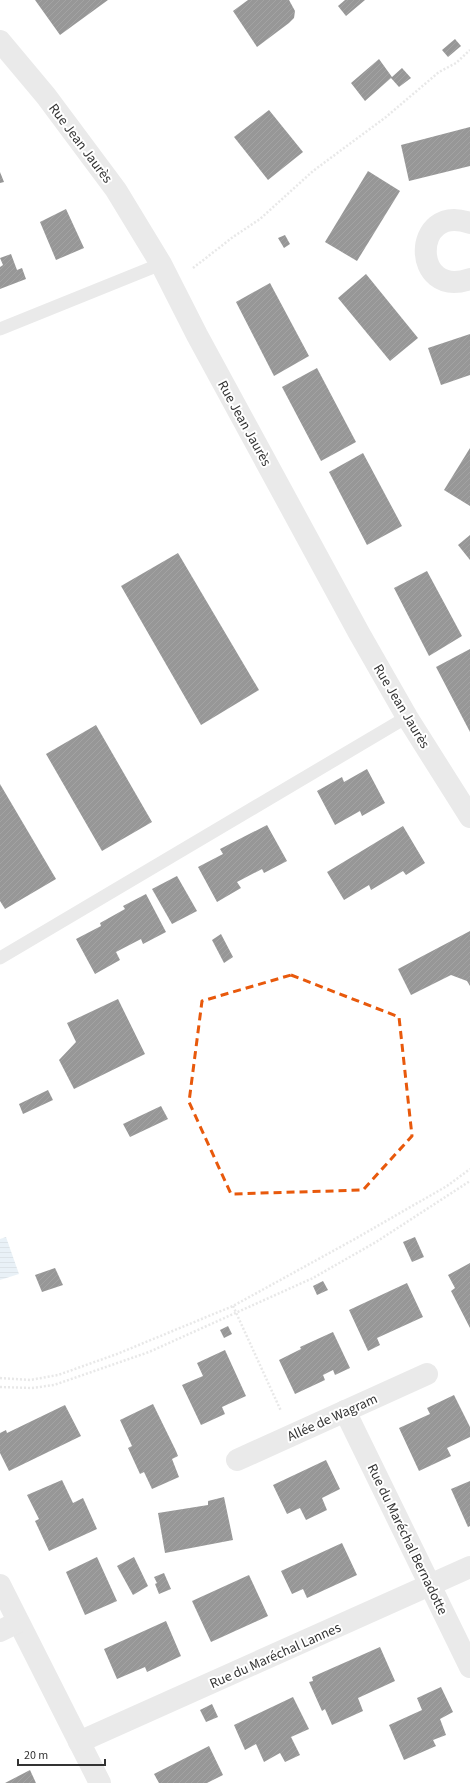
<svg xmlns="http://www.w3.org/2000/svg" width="470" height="1783" font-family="'Source Sans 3',sans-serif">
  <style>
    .water { fill: url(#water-rules) }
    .building { fill: url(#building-hatch) }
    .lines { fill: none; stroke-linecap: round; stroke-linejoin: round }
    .path { stroke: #cdcdcd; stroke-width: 2.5; stroke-dasharray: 2 2; stroke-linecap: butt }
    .lane { stroke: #d0d0d0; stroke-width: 13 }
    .street { stroke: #d0d0d0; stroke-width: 22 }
    .marked { fill: none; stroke: #e8590c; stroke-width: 3; stroke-dasharray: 8 5; stroke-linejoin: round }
    .labels { text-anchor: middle; stroke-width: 4; stroke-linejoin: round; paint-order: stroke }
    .street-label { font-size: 14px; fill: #333; stroke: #fff }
  </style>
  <defs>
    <pattern id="water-rules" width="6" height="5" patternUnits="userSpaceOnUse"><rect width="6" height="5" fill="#cfe1ed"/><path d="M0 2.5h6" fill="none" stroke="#b2c2cc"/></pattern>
    <pattern id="building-hatch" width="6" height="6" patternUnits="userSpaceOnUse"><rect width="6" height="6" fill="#1a1a1a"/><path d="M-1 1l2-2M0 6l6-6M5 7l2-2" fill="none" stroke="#333"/></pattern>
  </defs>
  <rect width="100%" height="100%" fill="#fff"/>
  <polygon class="water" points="6,1237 19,1274 0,1280 0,1239"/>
  <g class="building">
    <polygon points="35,0 108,0 60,35"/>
    <polygon points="248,0 289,0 295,11 294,18 289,23 257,47 233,11"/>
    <polygon points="345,0 365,0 346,16 338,6"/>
    <polygon points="455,39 461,46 448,57 442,50"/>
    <polygon points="379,59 392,77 402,68 411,78 399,87 391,78 365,101 351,83"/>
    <polygon points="269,110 303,152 268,180 234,137"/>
    <polygon points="470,127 470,166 409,181 401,145"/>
    <polygon points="368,171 400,191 357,261 325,242"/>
    <polygon points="0,172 4,182 0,183"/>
    <polygon points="66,209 84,248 56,260 40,222"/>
    <polygon points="285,235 290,244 284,248 278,238"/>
    <polygon points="11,254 17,270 22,268 26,279 0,289 0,267 3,265 0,258"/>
    <polygon points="366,274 418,338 390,361 338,298"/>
    <polygon points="270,283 309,356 274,376 236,302"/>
    <polygon points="470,334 470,375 441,385 428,348"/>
    <polygon points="317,368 356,442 321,461 282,387"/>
    <polygon points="470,448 470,506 444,490"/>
    <polygon points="363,453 402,526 367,545 329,472"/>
    <polygon points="470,535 470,560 458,545"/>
    <polygon points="178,553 259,690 201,725 121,586"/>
    <polygon points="427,571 462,636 429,656 394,588"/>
    <polygon points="470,649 470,732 436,667"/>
    <polygon points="96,725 152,822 102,851 46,754"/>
    <polygon points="367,769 385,803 362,816 360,811 335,825 317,791 342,777 344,782"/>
    <polygon points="0,784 56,879 5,909 0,901"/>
    <polygon points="267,825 287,861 264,873 262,869 237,882 241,888 217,902 198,867 223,854 220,849"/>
    <polygon points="403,826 425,863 406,875 403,871 371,890 369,885 344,900 327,872"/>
    <polygon points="177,876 197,911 172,924 152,889"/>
    <polygon points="146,894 166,932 143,944 141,939 116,952 120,960 95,974 76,939 101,926 100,923 125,909 123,906"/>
    <polygon points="470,931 470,986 467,981 451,975 411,995 398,969"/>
    <polygon points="221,934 233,957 224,963 212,940"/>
    <polygon points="118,999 145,1054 74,1089 59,1060 76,1042 67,1023"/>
    <polygon points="48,1090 53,1100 23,1114 19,1104"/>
    <polygon points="161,1106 168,1119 130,1137 123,1124"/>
    <polygon points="415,1237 424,1257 412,1262 403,1242"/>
    <polygon points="470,1263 470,1328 451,1291 455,1288 448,1275"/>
    <polygon points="55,1268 63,1285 42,1292 35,1275"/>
    <polygon points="323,1281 328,1290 317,1295 313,1286"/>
    <polygon points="407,1283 423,1317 377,1338 380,1345 368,1351 349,1310"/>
    <polygon points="228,1326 232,1334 224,1338 220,1330"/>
    <polygon points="333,1332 350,1368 335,1375 333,1370 323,1375 325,1380 295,1394 279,1360 301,1349 300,1347"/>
    <polygon points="225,1350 246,1396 222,1407 225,1414 201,1425 182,1385 203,1376 197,1363"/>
    <polygon points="454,1395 470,1427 470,1437 447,1448 451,1456 419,1471 399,1428 430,1414 427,1408"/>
    <polygon points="153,1404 176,1451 169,1455 176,1451 178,1456 172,1459 179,1477 152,1489 144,1472 140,1474 128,1448 132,1446 120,1420"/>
    <polygon points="65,1405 81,1436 9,1471 0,1453 0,1433 6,1430 7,1433"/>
    <polygon points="326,1460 340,1489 322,1498 327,1510 306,1520 300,1508 287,1514 273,1485"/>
    <polygon points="62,1480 73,1503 83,1498 97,1529 49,1551 35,1521 39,1519 27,1495"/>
    <polygon points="470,1481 470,1526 468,1527 451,1489"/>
    <polygon points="224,1497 233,1540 165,1553 158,1513 208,1505 208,1501"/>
    <polygon points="342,1543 357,1575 307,1598 303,1589 292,1594 281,1571"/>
    <polygon points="97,1557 117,1601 85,1615 66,1572"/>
    <polygon points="134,1557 148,1586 133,1595 117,1566"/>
    <polygon points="164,1573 171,1589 159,1594 155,1584 157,1583 154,1577"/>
    <polygon points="249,1575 268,1616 211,1642 192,1601"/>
    <polygon points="166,1621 181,1656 147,1672 145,1667 117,1679 104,1649"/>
    <polygon points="380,1647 395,1681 358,1698 363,1711 332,1725 325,1709 322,1711 309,1682 313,1681 312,1677"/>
    <polygon points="441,1687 453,1712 440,1719 446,1735 433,1740 436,1746 404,1760 389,1725 422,1710 417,1698"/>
    <polygon points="293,1697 309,1729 291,1737 300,1755 285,1762 280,1753 264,1762 256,1744 245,1750 234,1725"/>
    <polygon points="212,1704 218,1717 206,1722 200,1710"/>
    <polygon points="209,1746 223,1775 207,1783 159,1783 154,1774"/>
    <polygon points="30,1770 36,1783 5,1783"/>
  </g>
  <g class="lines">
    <g class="path">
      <polyline points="193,268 233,237 260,219 313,171 386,117 439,72 456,63 470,50"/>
      <polyline points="233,1306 281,1411"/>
      <polyline points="0,1378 30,1380 58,1375 117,1354 233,1306 353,1240 447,1186 470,1169"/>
      <polyline points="0,1387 32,1388 54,1385 149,1352 313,1278 376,1242 470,1181"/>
    </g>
    <g class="lane">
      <polyline points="0,329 161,264"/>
      <polyline points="0,958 407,717"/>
    </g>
    <g class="street">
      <polyline points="0,41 46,96 116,190 161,264 197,335 359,633 407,717 470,817"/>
      <path d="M 470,223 C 411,202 411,300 470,279"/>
      <polyline points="345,1411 470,1667"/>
      <polyline points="237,1460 427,1374"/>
      <polyline points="0,1585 100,1783"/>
      <polyline points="0,1631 18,1622"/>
      <polyline points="79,1742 470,1567"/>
    </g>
  </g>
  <path d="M0 0H470V1783H0ZM 291,975 L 399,1017 L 412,1136 L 363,1190 L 231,1194 L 189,1102 L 202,1001 Z" fill="#fff" fill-opacity=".55" fill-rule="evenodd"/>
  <path class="marked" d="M 291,975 L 399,1017 L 412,1136 L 363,1190 L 231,1194 L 189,1102 L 202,1001 Z"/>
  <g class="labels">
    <g class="street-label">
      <text transform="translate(81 143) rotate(53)" y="5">Rue Jean Jaurès</text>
      <text transform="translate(245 423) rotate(61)" y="5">Rue Jean Jaurès</text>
      <text transform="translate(402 706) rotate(59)" y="5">Rue Jean Jaurès</text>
      <text transform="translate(332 1417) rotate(-24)" y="5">Allée de Wagram</text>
      <text transform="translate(408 1539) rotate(64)" y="5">Rue du Maréchal Bernadotte</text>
      <text transform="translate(275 1655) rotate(-24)" y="5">Rue du Maréchal Lannes</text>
    </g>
  </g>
  <path d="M18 1759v6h87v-6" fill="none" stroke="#333333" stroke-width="2"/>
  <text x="24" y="1759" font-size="12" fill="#333333" stroke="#ffffff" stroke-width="3" paint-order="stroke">20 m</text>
</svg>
